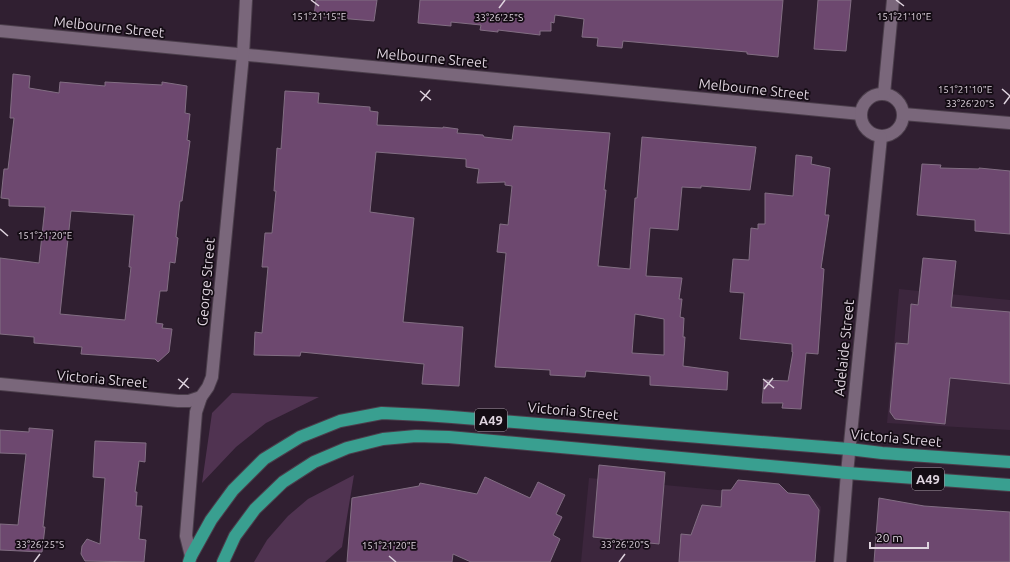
<svg xmlns="http://www.w3.org/2000/svg" width="1010" height="562" font-family="Ubuntu,sans-serif">
  <style>
    .built { fill: #3c263d }
    .green { fill: #503351 }
    .building { fill: #6d486f; stroke: #826e83; fill-rule: evenodd }
    .lines { fill: none; stroke-linecap: round; stroke-linejoin: round }
    .minor-casing { stroke: #4b3e4b; stroke-width: 14 }
    .highway-casing { stroke: #4b3e4b; stroke-width: 14 }
    .minor { stroke: #7a677b; stroke-width: 12 }
    .highway { stroke: #399f90; stroke-width: 12 }
    .ticks { fill: none; stroke: #ded3de; stroke-width: 1.5 }
    .labels { text-anchor: middle; stroke-width: 3.5; stroke-linejoin: round; paint-order: stroke }
    .shield { fill: #140c14; stroke: #a197a1; stroke-width: 1 }
    .shield-label { font-size: 13px; font-weight: bold; fill: #ded3de }
    .street-label { font-size: 14px; fill: #ded3de; stroke: #140c14 }
    .ticks-label { font-size: 10px; text-anchor: middle; fill: #ded3de; stroke: #140c14; stroke-width: 3.5; stroke-linejoin: round; paint-order: stroke }
  </style>
  <rect width="100%" height="100%" fill="#301f31"/>
  <g class="built">
    <polygon points="899,289 1010,300 1010,430 887,423"/>
    <polygon points="589,478 814,499 821,507 815,562 581,562"/>
  </g>
  <g class="green">
    <polygon points="232,393 319,397 266,423 236,447 202,483 212,413"/>
    <polygon points="354,475 342,547 325,562 254,562 267,540 288,516 308,499"/>
  </g>
  <g class="building">
    <polygon points="316,0 377,0 374,21 314,16"/>
    <polygon points="420,0 783,0 778,57 747,54 747,52 623,41 622,48 597,46 598,38 582,37 584,19 555,15 554,23 551,22 551,31 540,31 540,35 498,30 498,32 480,30 481,25 451,22 451,26 418,23"/>
    <polygon points="818,0 851,0 846,51 814,49"/>
    <path d="M 13,74 L 30,76 L 29,88 L 59,93 L 60,82 L 105,86 L 105,82 L 162,85 L 162,82 L 187,86 L 185,113 L 190,114 L 187,140 L 190,141 L 182,201 L 180,201 L 176,237 L 178,238 L 175,263 L 170,262 L 167,291 L 160,291 L 156,323 L 163,324 L 162,328 L 172,329 L 169,352 L 158,362 L 155,359 L 81,354 L 82,347 L 34,343 L 34,337 L 0,334 L 0,258 L 39,263 L 45,207 L 9,206 L 9,199 L 1,198 L 4,169 L 8,169 L 14,118 L 10,118 ZM 71,211 L 134,215 L 129,267 L 131,267 L 125,320 L 60,314 Z"/>
    <path d="M 285,91 L 319,93 L 318,103 L 370,107 L 370,111 L 378,112 L 377,125 L 443,128 L 443,127 L 458,129 L 457,133 L 483,135 L 484,137 L 512,140 L 514,126 L 610,133 L 604,190 L 606,190 L 598,266 L 630,269 L 635,198 L 637,198 L 642,137 L 756,147 L 750,190 L 701,186 L 701,188 L 682,187 L 678,230 L 650,228 L 646,276 L 682,278 L 679,299 L 682,299 L 680,317 L 684,318 L 683,337 L 685,337 L 683,366 L 728,372 L 727,390 L 650,385 L 650,376 L 586,371 L 585,377 L 550,375 L 550,370 L 495,367 L 506,253 L 497,252 L 500,224 L 508,225 L 512,186 L 505,185 L 505,182 L 477,183 L 479,169 L 466,167 L 466,159 L 376,152 L 370,212 L 414,218 L 403,322 L 463,327 L 459,386 L 422,384 L 424,364 L 301,352 L 300,356 L 254,355 L 255,332 L 262,333 L 268,267 L 262,267 L 265,233 L 272,233 L 276,191 L 274,191 L 277,148 L 281,149 ZM 635,314 L 664,319 L 664,355 L 632,353 Z"/>
    <polygon points="796,155 812,157 811,164 830,168 825,215 829,215 821,268 824,269 818,354 806,353 801,409 782,408 783,403 762,403 764,380 788,381 793,352 792,352 792,344 740,339 744,293 730,292 733,259 749,260 751,228 758,229 758,224 765,224 765,193 793,196"/>
    <polygon points="922,164 941,165 940,168 979,169 979,168 1010,171 1010,234 975,231 975,220 917,215"/>
    <polygon points="923,258 956,261 951,307 1010,312 1010,384 950,378 945,424 895,419 890,412 896,343 908,344 911,304 918,305"/>
    <polygon points="29,428 53,430 43,527 45,527 42,552 0,550 0,524 18,525 26,454 0,453 0,430 29,432"/>
    <polygon points="95,441 146,443 145,462 139,461 135,492 137,492 136,506 142,506 139,539 146,540 144,562 85,561 81,554 82,546 87,539 100,544 105,478 93,477"/>
    <polygon points="599,465 665,472 659,544 593,537"/>
    <polygon points="485,477 530,498 538,482 565,495 556,514 562,517 553,535 560,539 550,562 471,562 453,554 452,562 347,562 352,498 419,486 420,483 477,494"/>
    <polygon points="738,480 779,484 788,493 809,495 819,510 815,562 679,562 681,534 691,535 702,505 721,507 722,490 731,490"/>
    <polygon points="879,498 924,506 1010,512 1010,562 874,562"/>
  </g>
  <g class="lines">
    <g class="minor-casing">
      <g id="minor">
        <polyline points="0,31 861,114"/>
        <circle cx="882" cy="115" r="21"/>
        <polyline points="884,94 893,0"/>
        <polyline points="903,114 1010,123"/>
        <polyline points="0,384 178,401 189,401 201,397"/>
        <polyline points="191,556 186,536 196,412 201,397 208,387 212,377 243,55 246,0"/>
        <polyline points="840,562 847,473 881,137"/>
      </g>
    </g>
    <g class="highway-casing">
      <g id="highway">
        <polyline points="189,562 191,556 211,520 233,490 264,459 300,437 340,421 382,413 424,415 452,417 849,449 882,453 1010,462"/>
        <polyline points="223,562 235,536 255,509 283,482 314,462 347,448 383,439 416,436 449,437 847,473 1010,485"/>
      </g>
    </g>
    <use href="#minor" class="minor"/>
    <use href="#highway" class="highway"/>
  </g>
  <path class="ticks" d="M 311,0 L 319,6M 896,0 L 904,6M 499,8 L 505,0M 1002,89 L 1010,96M 420,91 L 431,100M 421,101 L 430,90M 1004,104 L 1010,96M 0,229 L 8,236M 178,379 L 189,388M 763,379 L 774,388M 179,389 L 188,378M 764,389 L 773,378M 389,556 L 396,562M 34,562 L 40,554M 619,562 L 625,554"/>
  <g class="labels">
    <g class="shield">
      <rect x="475" y="409" width="32" height="22" rx="3"/>
      <rect x="912" y="468" width="32" height="22" rx="3"/>
    </g>
    <g class="shield-label">
      <text x="491" y="425">A49</text>
      <text x="928" y="484">A49</text>
    </g>
    <g class="street-label">
      <text transform="translate(109 27) rotate(6)" y="5">Melbourne Street</text>
      <text transform="translate(432 58) rotate(5)" y="5">Melbourne Street</text>
      <text transform="translate(754 89) rotate(6)" y="5">Melbourne Street</text>
      <text transform="translate(206 282) rotate(-85)" y="5">George Street</text>
      <text transform="translate(844 348) rotate(-84)" y="5">Adelaide Street</text>
      <text transform="translate(102 379) rotate(5)" y="5">Victoria Street</text>
      <text transform="translate(573 411) rotate(5)" y="5">Victoria Street</text>
      <text transform="translate(896 438) rotate(5)" y="5">Victoria Street</text>
    </g>
  </g>
  <g class="ticks-label">
    <text x="904" y="20">151°21'10"E</text>
    <text x="319" y="20">151°21'15"E</text>
    <text x="499" y="21">33°26'25"S</text>
    <text x="965" y="93">151°21'10"E</text>
    <text x="970" y="107">33°26'20"S</text>
    <text x="45" y="239">151°21'20"E</text>
    <text x="40" y="548">33°26'25"S</text>
    <text x="625" y="548">33°26'20"S</text>
    <text x="389" y="549">151°21'20"E</text>
  </g>
  <path d="M870 542v6h58v-6" fill="none" stroke="#ded3de" stroke-width="2"/>
  <text x="876" y="542" font-size="12" fill="#ded3de" stroke="#140c14" stroke-width="3" paint-order="stroke">20 m</text>
</svg>
